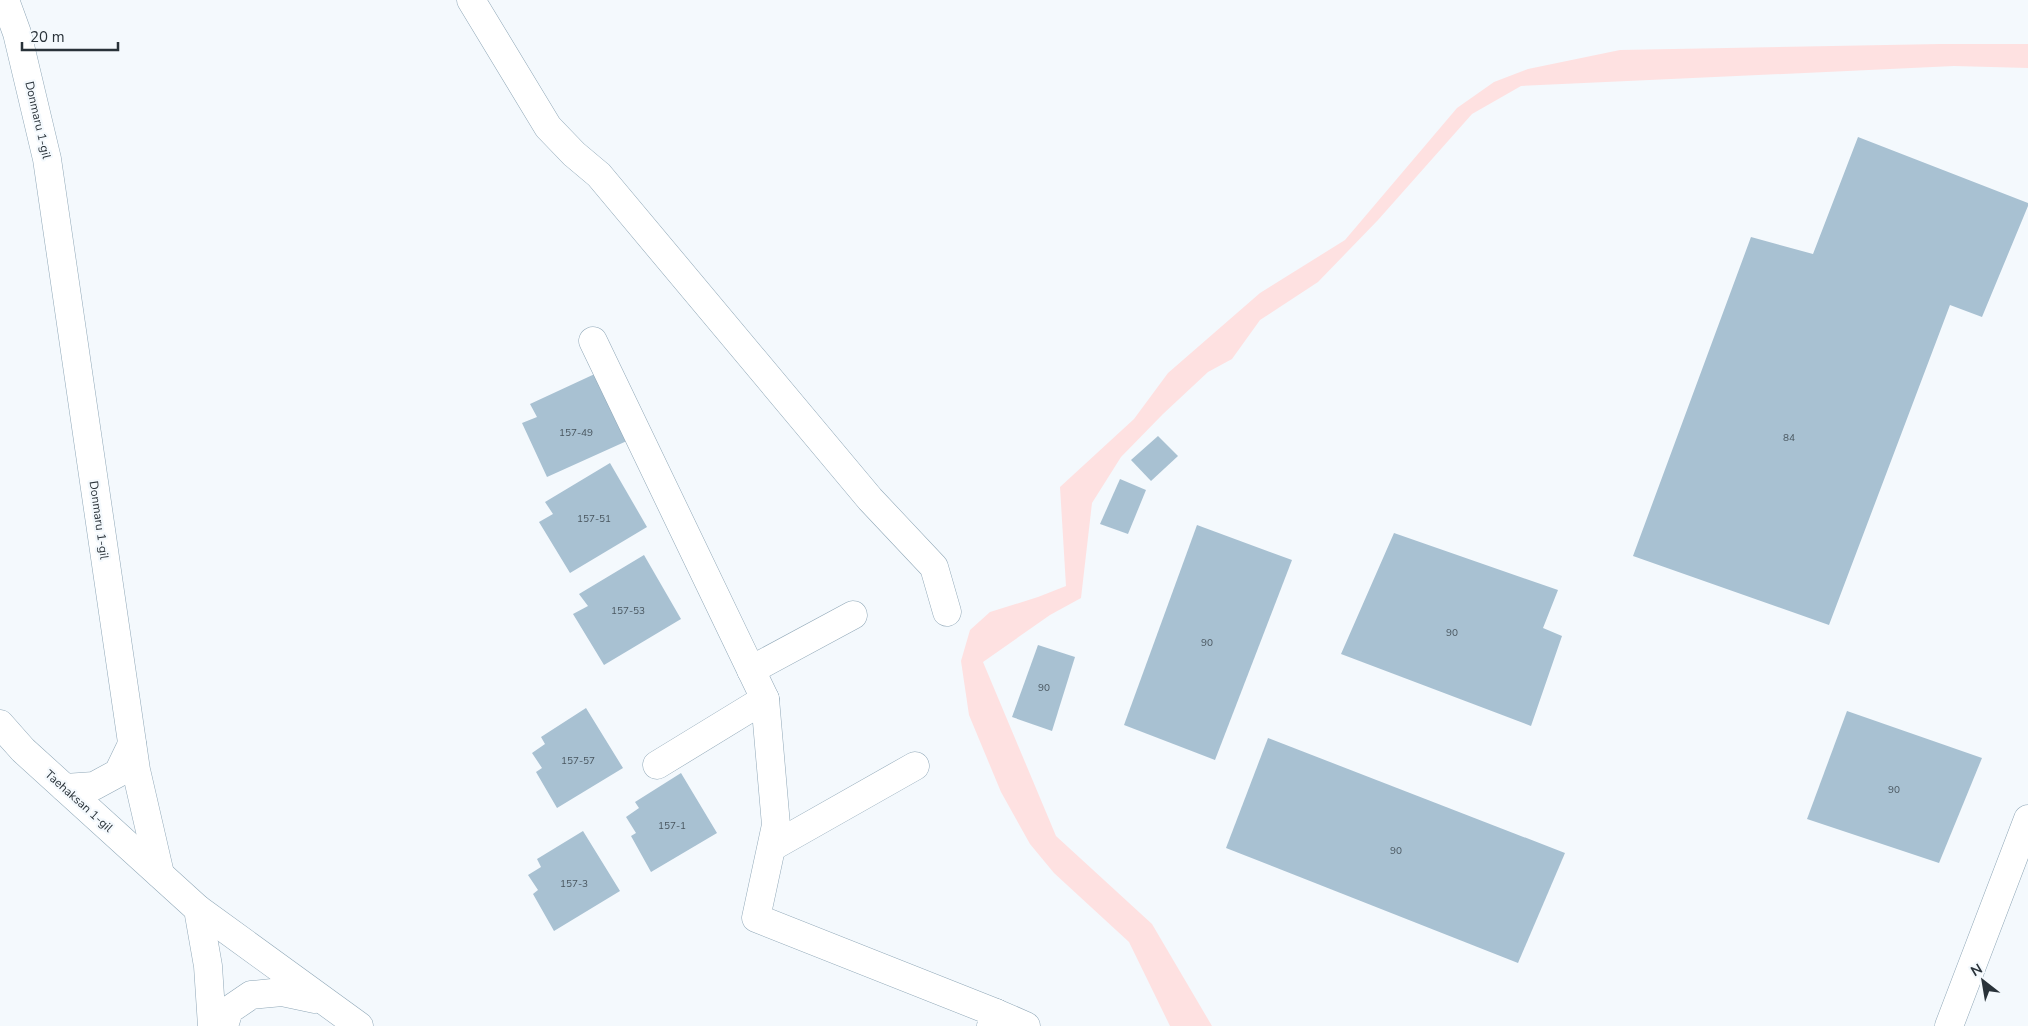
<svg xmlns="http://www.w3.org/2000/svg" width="2028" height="1026" font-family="'Nunito Sans',sans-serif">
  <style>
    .green { fill: #fee1e1 }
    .building { fill: #a8c1d2 }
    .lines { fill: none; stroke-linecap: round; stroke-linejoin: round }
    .minor-casing { stroke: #8fa7b7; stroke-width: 29 }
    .minor { stroke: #fff; stroke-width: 28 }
    .labels { text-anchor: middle; stroke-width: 4.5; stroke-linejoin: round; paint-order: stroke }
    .number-label { font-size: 10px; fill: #49565f }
    .street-label { font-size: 12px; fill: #293239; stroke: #f4f9fd }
  </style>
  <rect width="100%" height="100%" fill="#f4f9fd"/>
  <polygon class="green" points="1940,44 2028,44 2028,68 1954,66 1521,86 1472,114 1378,220 1318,282 1260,320 1232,359 1208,372 1163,414 1121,457 1092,503 1081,598 1050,615 983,662 1056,836 1152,924 1212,1026 1170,1026 1129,942 1054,873 1030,844 1001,792 969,715 961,661 970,630 990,612 1038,597 1066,586 1060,487 1134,419 1168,373 1260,293 1345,240 1457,108 1494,82 1528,69 1620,50"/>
  <g class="building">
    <polygon points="1858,137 2028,203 2028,206 1982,317 1950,305 1829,625 1633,556 1751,237 1813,254"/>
    <polygon points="599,372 629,440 547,477 522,423 537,417 530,404"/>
    <polygon points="1158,436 1178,456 1151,481 1131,460"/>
    <polygon points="610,463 647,527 570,573 539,522 553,514 545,502"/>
    <polygon points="1120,479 1146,490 1128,534 1100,524"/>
    <polygon points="1197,525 1292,560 1215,760 1124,725"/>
    <polygon points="1394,533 1558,590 1543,628 1562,636 1531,726 1341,654"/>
    <polygon points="644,555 681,619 604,665 573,614 588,606 579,594"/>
    <polygon points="1038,645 1075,657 1052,731 1012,717"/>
    <polygon points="586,708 623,768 557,808 536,772 542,768 532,753 545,744 541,737"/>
    <polygon points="1847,711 1982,758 1939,863 1807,819"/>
    <polygon points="1268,738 1565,853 1518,963 1226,848"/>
    <polygon points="681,773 717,833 651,872 631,836 636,833 626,817 639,808 635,802"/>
    <polygon points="583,831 620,891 554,931 533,894 538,890 528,875 541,867 537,859"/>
  </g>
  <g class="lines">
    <g class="minor-casing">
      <g id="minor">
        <polyline points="5,0 17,33 47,159 136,770 160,874"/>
        <polyline points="471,0 548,127 574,154 599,175 870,499 934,567 947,612"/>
        <polyline points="593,341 765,699 776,825 756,918 996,1013 991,1026"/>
        <polyline points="751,670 853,615"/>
        <polyline points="0,724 23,750 198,909 208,966 212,1026"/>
        <polyline points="657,765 765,699"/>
        <polyline points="65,788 94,786 118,773 132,744"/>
        <polyline points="772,847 915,766"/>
        <polyline points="198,909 359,1026"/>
        <polyline points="996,1013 1026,1026"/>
        <polyline points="224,1026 229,1010 251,995 282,992 315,999"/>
        <polyline points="1949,1026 2028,819"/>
      </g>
    </g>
    <use href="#minor" class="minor"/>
  </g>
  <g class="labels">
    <g class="number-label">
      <text x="576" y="436">157-49</text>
      <text x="1789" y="441">84</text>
      <text x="594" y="522">157-51</text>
      <text x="628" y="614">157-53</text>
      <text x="1452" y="636">90</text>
      <text x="1207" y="646">90</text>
      <text x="1044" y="691">90</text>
      <text x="578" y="764">157-57</text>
      <text x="1894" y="793">90</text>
      <text x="672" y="829">157-1</text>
      <text x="1396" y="854">90</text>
      <text x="574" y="887">157-3</text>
    </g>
    <g class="street-label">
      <text transform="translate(38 120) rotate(77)" y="4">Donmaru 1-gil</text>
      <text transform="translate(99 520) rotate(82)" y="4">Donmaru 1-gil</text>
      <text transform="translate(79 801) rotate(42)" y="4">Taehaksan 1-gil</text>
    </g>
  </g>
  <g transform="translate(1983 981) rotate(329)" stroke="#f4f9fd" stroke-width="4" paint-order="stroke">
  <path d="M0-4L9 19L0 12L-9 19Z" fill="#293239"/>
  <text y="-8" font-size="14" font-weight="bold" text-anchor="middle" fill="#293239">N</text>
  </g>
  <path d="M22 42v8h96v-8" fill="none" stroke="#293239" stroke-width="2.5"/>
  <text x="30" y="42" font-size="15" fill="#293239" stroke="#f4f9fd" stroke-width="4" paint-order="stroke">20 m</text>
</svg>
